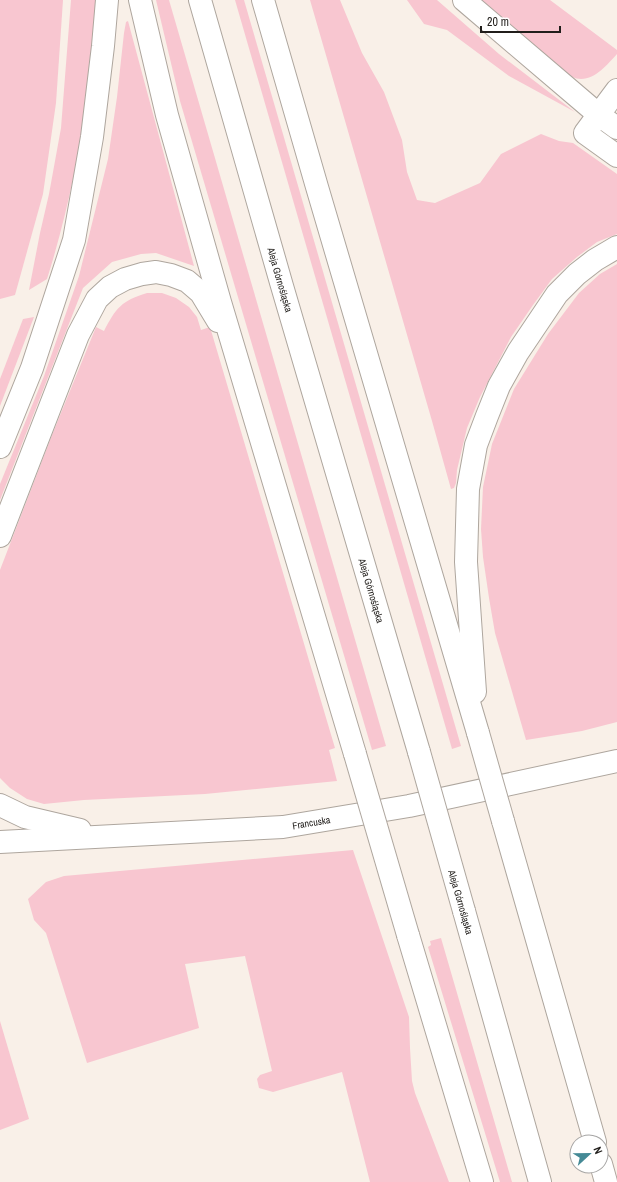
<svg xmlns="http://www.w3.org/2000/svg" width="617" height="1182" font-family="'Archivo Narrow',sans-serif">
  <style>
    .green { fill: #f8c6d0 }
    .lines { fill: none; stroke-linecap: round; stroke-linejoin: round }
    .minor-casing { stroke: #aea69e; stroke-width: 24 }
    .highway-casing { stroke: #aea69e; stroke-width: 24 }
    .minor { stroke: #fff; stroke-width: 22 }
    .highway { stroke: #fff; stroke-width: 22 }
    .minor-bridge-casing { stroke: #aea69e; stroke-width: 24; stroke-linecap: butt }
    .highway-bridge-casing { stroke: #aea69e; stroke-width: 24; stroke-linecap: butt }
    .minor-bridge { stroke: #fff; stroke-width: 22 }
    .highway-bridge { stroke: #fff; stroke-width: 22 }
    .labels { text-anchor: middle; stroke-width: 3; stroke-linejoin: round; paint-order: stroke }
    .street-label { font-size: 10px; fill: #211e1b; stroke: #fff }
  </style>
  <rect width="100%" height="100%" fill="#f9f0e8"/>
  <g class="green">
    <polygon points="0,0 63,0 56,103 43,194 15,295 0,299"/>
    <path d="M 71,0 L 97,0 C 94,31 92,63 88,94 C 79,156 66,219 47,279 L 29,290 L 40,233 L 49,194 L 61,128 Z"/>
    <polygon points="156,0 169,0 386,746 372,750 180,101"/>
    <polygon points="235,0 244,0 461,746 452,749"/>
    <polygon points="310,0 340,0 362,53 384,92 402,140 407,172 417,200 435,203 480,183 501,154 541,134 559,141 573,143 617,174 617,234 597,242 577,257 552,279 533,305 511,337 480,397 467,428 457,470 456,483 454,488 451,489 432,421"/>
    <polygon points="407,0 437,0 499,54 575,112 509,76 447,30 424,24"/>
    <path d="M 478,0 L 550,0 L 617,50 L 617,54 C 606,66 591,85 572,77 C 568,75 563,71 559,69 Z"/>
    <polygon points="128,21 194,266 156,253 141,254 112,262 83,288 0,500 0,484 44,376 79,276 108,159 117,97 124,33 126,22"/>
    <polygon points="617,264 617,722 582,731 526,740 495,633 489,598 483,557 481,529 483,487 492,444 514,389 548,334 579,293 600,274"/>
    <path d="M 147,293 L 162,293 L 176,298 L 189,307 L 197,317 L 201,330 L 210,327 L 335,748 L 329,750 L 337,781 L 205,794 L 84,800 L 44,804 L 27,799 L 10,788 L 0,778 L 0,570 L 52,435 L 96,327 L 104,331 C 116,308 121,301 147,293 Z"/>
    <polygon points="34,317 0,406 0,379 23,319"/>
    <polygon points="353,850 409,1017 410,1048 412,1081 415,1093 449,1182 370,1182 342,1072 273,1092 259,1088 257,1079 260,1075 272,1071 245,956 185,964 199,1028 87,1063 46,933 34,920 28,899 46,882 64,876"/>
    <polygon points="441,938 512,1182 500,1182 428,947 431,945 430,941"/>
    <polygon points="0,1021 29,1119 0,1130"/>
  </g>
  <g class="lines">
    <g class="minor-casing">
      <g id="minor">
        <polyline points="140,0 167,115 220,302 355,754"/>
        <polyline points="617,90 585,133 617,156"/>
        <polyline points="599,115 617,128"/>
        <polyline points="0,447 32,368 74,240 92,137 103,46 107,0"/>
        <polyline points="0,536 78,335 97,299 110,287 125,279 142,274 156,272 171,275 187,281 201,293 218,321"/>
        <polyline points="0,805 25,817 80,830"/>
        <path id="s1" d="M 0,842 L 283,827 L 409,806 L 617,761"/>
        <polyline points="408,935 482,1182"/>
      </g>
    </g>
    <g class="highway-casing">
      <g id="highway">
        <path id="s2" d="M 200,0 L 282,286 L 419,752"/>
        <polyline points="263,0 317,187 478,733"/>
        <polyline points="464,0 599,115"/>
        <polyline points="475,692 466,562 468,489 476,445 487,416 499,386 518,352 557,294 577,274 595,260 617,247"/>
        <polyline points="503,821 595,1142"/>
        <polyline points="464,911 540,1182"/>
        <polyline points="601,1164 606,1182"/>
      </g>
    </g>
    <use href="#minor" class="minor"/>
    <use href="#highway" class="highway"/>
    <g class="minor-bridge-casing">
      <polyline id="minor-bridge" points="355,754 408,935"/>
    </g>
    <g class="highway-bridge-casing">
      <g id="highway-bridge">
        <polyline points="478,733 503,821"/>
        <polyline points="419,752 464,911"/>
      </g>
    </g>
    <use href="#minor-bridge" class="minor-bridge"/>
    <use href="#highway-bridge" class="highway-bridge"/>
  </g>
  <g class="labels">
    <g class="street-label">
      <text dy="4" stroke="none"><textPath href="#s2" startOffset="291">Aleja Górnośląska</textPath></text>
      <text dy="4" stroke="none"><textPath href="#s2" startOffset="615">Aleja Górnośląska</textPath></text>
      <text dy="4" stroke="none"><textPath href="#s1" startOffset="312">Francuska</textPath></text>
      <text transform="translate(461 902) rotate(74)" y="4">Aleja Górnośląska</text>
    </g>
  </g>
  <g transform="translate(589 1154) rotate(68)"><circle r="19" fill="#ffffff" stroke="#a6a5a4"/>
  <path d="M0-3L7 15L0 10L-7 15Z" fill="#458a96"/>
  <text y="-6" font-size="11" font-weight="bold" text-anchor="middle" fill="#211e1b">N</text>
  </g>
  <path d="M481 26v6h79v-6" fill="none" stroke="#211e1b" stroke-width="2"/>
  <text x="487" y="26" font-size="12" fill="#211e1b" stroke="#ffffff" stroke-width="3" paint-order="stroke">20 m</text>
</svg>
